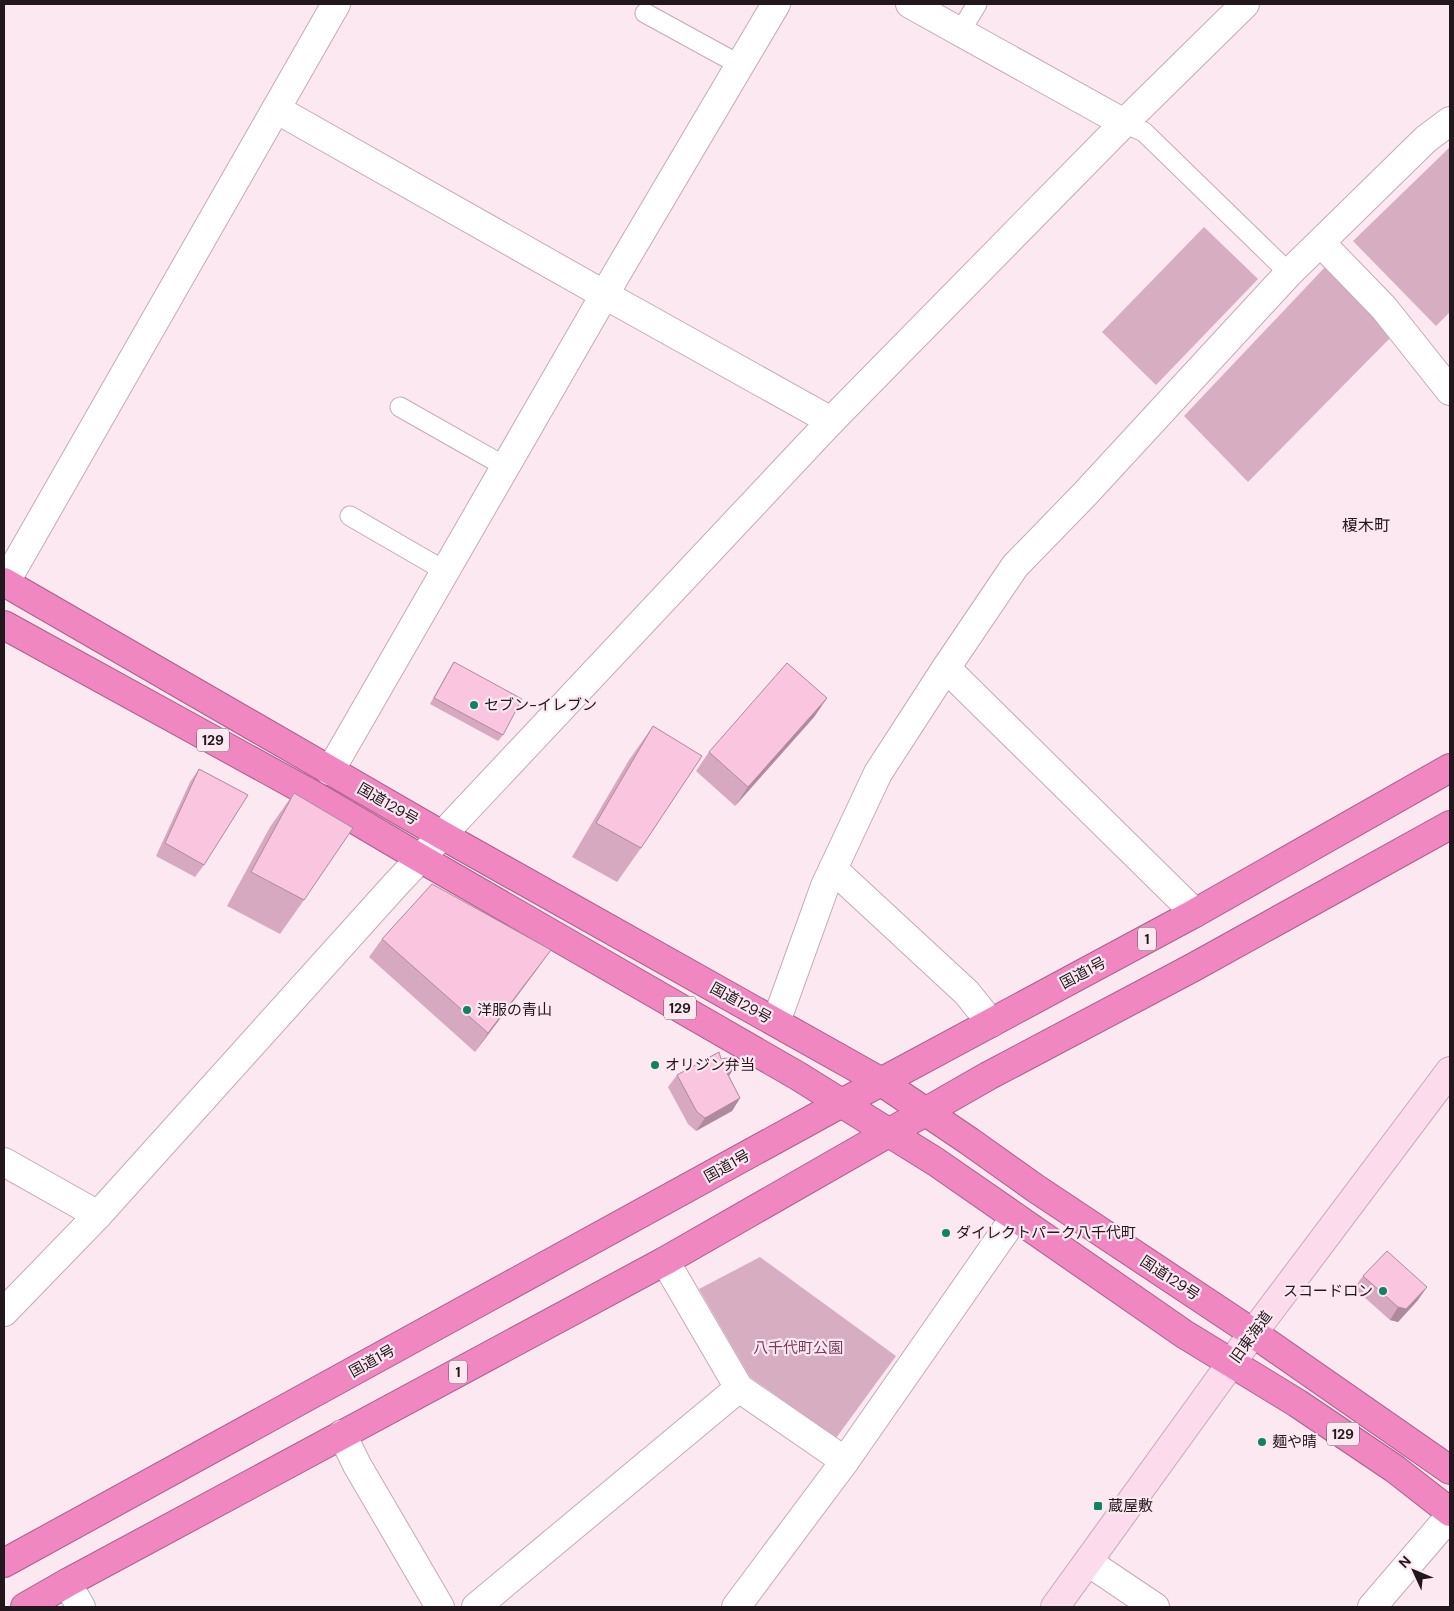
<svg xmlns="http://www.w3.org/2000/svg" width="1454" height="1611" font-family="'DM Sans','Noto Sans JP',sans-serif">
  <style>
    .green { fill: #d7adc2 }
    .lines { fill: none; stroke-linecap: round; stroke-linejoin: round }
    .lane-casing { stroke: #c7a9b7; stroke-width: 21 }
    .street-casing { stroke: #c7a9b7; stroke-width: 30 }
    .secondary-casing { stroke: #c7a9b7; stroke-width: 30 }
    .highway-casing { stroke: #a96088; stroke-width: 30 }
    .lane { stroke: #fff; stroke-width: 19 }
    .street { stroke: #fff; stroke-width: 28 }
    .secondary { stroke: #fbdbec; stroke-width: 28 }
    .highway { stroke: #f187c1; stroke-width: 28 }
    .wall { fill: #d6a9c0 }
    .shaded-wall { fill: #ae8a9c }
    .building { fill: #f9c5df; stroke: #ae8a9c }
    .poi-dot { fill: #0d8362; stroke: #fbe8f1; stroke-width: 2 }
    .labels { text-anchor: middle; stroke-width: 4.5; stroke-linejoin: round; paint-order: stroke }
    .shield { fill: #fbe8f1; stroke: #63565d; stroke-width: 1 }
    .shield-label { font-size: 14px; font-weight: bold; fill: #22171d }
    .poi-label { font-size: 15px; fill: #22171d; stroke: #fbe8f1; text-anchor: start }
    .street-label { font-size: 15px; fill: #22171d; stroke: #fbe8f1 }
    .park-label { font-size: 15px; fill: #793a5d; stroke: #fbe8f1 }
    .neighbourhood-label { font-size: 16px; fill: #22171d; stroke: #fbe8f1 }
  </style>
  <rect width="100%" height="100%" fill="#fbe8f1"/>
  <g class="green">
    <polygon points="1450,147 1450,312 1436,326 1353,241"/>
    <polygon points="1204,227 1258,279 1156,385 1102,332"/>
    <polygon points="1327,265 1395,333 1248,482 1184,416"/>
    <polygon points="760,1257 896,1356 836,1438 750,1377 699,1289"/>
  </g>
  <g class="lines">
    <g class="lane-casing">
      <g id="lane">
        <polyline points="645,13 740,65"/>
        <polyline points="960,32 977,4"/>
        <polyline points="1124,123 1144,132 1289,273"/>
        <polyline points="400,407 506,467"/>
        <polyline points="350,516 445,571"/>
      </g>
    </g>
    <g class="street-casing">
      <g id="street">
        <polyline points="910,4 1124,123"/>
        <polyline points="276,109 605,295 831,421"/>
        <polyline points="1321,243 1384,308 1450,391"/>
        <polyline points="5,583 336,4"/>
        <polyline points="946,668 1195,913"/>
        <polyline points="330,771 617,273 776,4"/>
        <polyline points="833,869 967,993 991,1023"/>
        <polyline points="776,1022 825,886 878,773 946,668 1015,566 1085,494 1289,273 1426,139 1450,121"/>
        <polyline points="4,1162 98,1215"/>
        <polyline points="665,1261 739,1388 845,1461"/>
        <polyline points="4,1312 98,1215 397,883 831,421 1124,123 1245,4"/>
        <polyline points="342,1434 357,1465 440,1607"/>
        <polyline points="1088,1562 1155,1607"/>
        <polyline points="67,1583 81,1607"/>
        <polyline points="476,1607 739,1388"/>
        <polyline points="736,1607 845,1461 1015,1217"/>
        <polyline points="1372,1607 1450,1516"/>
      </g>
    </g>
    <g class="secondary-casing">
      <polyline id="secondary" points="1055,1607 1253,1333 1450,1071"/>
    </g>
    <g class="highway-casing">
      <g id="highway">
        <polyline points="4,582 442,835 880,1081 969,1141 1035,1188 1253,1333 1450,1470"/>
        <polyline points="4,625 315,796 420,858 798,1076 936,1162 1184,1334 1297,1403 1395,1469 1450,1512"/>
        <polyline points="4,1563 840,1104 1195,913 1450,768"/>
        <polyline points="25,1607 67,1583 665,1261 988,1076 1192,968 1450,825"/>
      </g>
    </g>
    <use href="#lane" class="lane"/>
    <use href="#street" class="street"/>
    <use href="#secondary" class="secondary"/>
    <use href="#highway" class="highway"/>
  </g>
  <g class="wall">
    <polygon points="454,662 503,735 498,741 430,704 450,668"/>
    <polygon points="827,698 814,717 735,806 696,771 709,752"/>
    <polygon points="653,726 641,848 617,882 572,857 629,760"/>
    <polygon points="199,769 204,865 195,877 156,856 190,782"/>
    <polygon points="294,793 304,900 280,934 227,906 270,827"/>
    <polygon points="382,939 538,968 475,1052 369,957"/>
    <polygon points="721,1059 734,1068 729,1076 740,1098 732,1111 696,1131 688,1124 668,1087 677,1075"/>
    <polygon points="1363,1276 1418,1300 1398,1322 1390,1320 1354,1288"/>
  </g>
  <g class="shaded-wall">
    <polygon points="827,698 814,717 735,806 748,787"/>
    <polygon points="551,950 538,968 475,1052 488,1033"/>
    <polygon points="734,1068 726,1080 727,1073"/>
    <polygon points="740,1098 732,1111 696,1131 705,1118"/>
    <polygon points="1427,1287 1418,1300 1398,1322 1390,1320 1398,1307"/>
  </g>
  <g class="building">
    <polygon points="454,662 522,699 503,735 434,698"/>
    <polygon points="787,663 827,698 748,787 709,752"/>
    <polygon points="653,726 702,756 641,848 596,823"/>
    <polygon points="199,769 248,795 204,865 165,843"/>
    <polygon points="294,793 353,828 304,900 251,872"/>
    <polygon points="432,884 551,950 488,1033 382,939"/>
    <polygon points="719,1052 721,1059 727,1058 734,1068 727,1073 740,1098 705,1118 697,1112 677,1075"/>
    <polygon points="1387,1251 1427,1287 1406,1309 1398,1307 1363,1276"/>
  </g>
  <g class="poi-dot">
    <circle cx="474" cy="705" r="5"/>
    <circle cx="467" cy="1010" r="5"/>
    <circle cx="655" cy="1065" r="5"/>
    <circle cx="946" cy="1233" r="5"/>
    <circle cx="1383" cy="1291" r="5"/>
    <circle cx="1262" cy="1442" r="5"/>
    <rect x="1093" y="1501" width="10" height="10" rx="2.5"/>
  </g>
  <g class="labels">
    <g class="shield">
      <rect x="197" y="728.5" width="32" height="23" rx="4"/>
      <rect x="1138" y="927.5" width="18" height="23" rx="4"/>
      <rect x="664" y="996.5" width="32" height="23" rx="4"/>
      <rect x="449" y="1360.5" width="18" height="23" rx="4"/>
      <rect x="1327" y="1422.5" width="32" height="23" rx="4"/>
    </g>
    <g class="shield-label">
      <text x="213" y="745">129</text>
      <text x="1147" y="944">1</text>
      <text x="680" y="1013">129</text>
      <text x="458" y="1377">1</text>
      <text x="1343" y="1439">129</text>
    </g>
    <g class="poi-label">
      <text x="484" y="710">セブン-イレブン</text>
      <text x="477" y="1015">洋服の青山</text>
      <text x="665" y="1070">オリジン弁当</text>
      <text x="956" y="1238">ダイレクトパーク八千代町</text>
      <text x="1373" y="1296" text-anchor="end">スコードロン</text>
      <text x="1272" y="1447">麺や晴</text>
      <text x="1108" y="1511">蔵屋敷</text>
    </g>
    <g class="street-label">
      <text transform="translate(388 804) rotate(30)" y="5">国道129号</text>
      <text transform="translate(1083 973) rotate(-28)" y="5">国道1号</text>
      <text transform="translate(741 1003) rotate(29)" y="5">国道129号</text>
      <text transform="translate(727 1166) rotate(-29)" y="5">国道1号</text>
      <text transform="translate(1170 1278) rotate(33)" y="5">国道129号</text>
      <text transform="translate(1251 1337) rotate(-54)" y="5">旧東海道</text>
      <text transform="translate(372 1361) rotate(-29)" y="5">国道1号</text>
    </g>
    <g class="park-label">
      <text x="798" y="1353">八千代町公園</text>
    </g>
    <g class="neighbourhood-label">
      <text x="1366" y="531">榎木町</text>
    </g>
  </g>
  <rect width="1454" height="1611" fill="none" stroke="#22171d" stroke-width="10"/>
  <g transform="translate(1414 1571) rotate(314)" stroke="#fbe8f1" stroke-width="4" paint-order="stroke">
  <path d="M0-4L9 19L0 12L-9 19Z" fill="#22171d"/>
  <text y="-8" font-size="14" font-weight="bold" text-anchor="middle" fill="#22171d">N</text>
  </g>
</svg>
